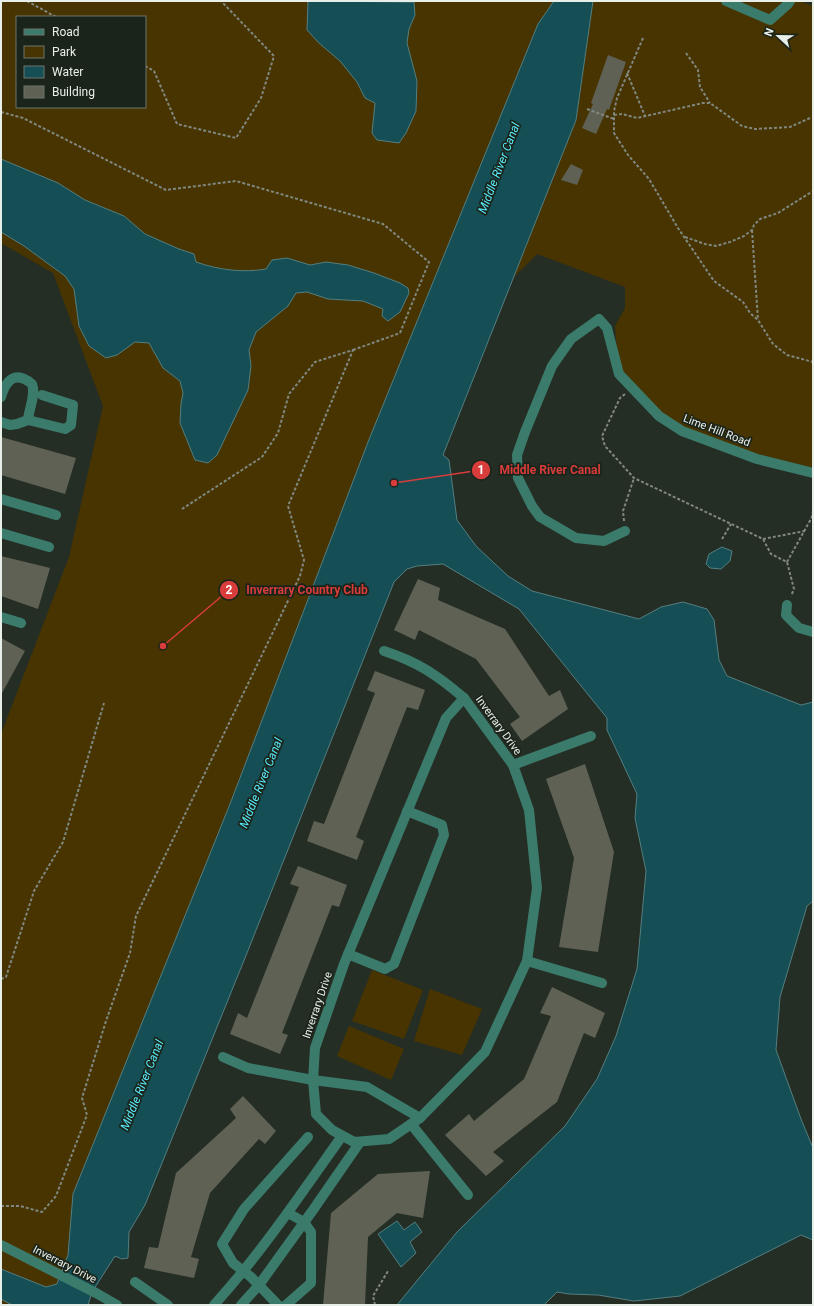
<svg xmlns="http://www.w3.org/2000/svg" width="814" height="1306" font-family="Roboto,sans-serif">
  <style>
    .green { fill: #473400; fill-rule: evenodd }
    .water { fill: #154e54; stroke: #547e80 }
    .building { fill: #5f6154 }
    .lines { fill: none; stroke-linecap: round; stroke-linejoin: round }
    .path { stroke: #808880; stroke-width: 2; stroke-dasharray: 3 2; stroke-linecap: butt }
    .minor { stroke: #3b7b6b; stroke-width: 10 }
    .labels { text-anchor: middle; stroke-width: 3.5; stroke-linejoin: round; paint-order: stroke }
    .street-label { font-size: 11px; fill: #e8eee8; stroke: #1b241b }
    .water-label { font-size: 12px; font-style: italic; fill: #58ecfc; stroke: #1b241b }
    .leader { fill: none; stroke: #d83c3b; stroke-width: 1.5 }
    .callout-dot { fill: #d83c3b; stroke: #1b241b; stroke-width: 1.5 }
    .mark-label { font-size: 12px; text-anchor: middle; font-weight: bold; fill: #fff }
    .callout-label { font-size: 12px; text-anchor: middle; font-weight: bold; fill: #d83c3b; stroke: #1b241b; stroke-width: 3.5; stroke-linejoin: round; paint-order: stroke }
  </style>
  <rect width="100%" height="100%" fill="#252e25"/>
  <g class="green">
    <path d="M 1,1 L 554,1 L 538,24 L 368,442 L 230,804 L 73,1194 L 68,1255 L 57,1284 L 38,1305 L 1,1305 L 1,734 L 69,557 L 103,406 L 53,273 L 1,243 ZM 17,17 L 145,17 L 145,107 L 17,107 Z"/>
    <polygon points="593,1 799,1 813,6 813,473 682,431 619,374 615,326 625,308 625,287 537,254 512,279 576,120"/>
    <polygon points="372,970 423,990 404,1039 352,1021"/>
    <polygon points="430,989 482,1009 462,1055 414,1041"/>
    <polygon points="349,1026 404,1049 391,1080 337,1056"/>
  </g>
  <g class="water">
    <polygon points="308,1 414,2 415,15 409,29 407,43 417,81 416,111 406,133 399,143 377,140 372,133 375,103 365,98 357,82 340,61 319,43 307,30"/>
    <polygon points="554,1 593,1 576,120 443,455 449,460 457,520 476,546 508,576 532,591 639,619 661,607 683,602 707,609 714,620 719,660 727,676 801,705 813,702 813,901 807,906 780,997 776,1050 801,1119 813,1148 813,1240 801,1235 680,1296 634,1301 598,1295 569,1294 557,1292 544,1305 397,1305 457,1232 565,1126 597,1079 616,1036 637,969 646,871 635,818 637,794 607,730 607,718 519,609 443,564 417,566 407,569 394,582 247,953 145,1205 129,1232 128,1258 122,1259 115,1256 92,1292 88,1305 12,1305 1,1299 1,1269 46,1287 57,1284 68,1255 73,1194 230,804 368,442 538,24"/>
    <path d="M 1,159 L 58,183 L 85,200 L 124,216 L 145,234 L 179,249 L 194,254 L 196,262 C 219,270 243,273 266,269 L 272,260 L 287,258 L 310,265 L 326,262 L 348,265 L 374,273 L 400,283 L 408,288 L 409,293 L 400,312 L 388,321 L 382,316 L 383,309 L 363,301 L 328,299 L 307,292 L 296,293 L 288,306 L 256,332 L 249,350 L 251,366 L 248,390 L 217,455 L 208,463 L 195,460 L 180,423 L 181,404 L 183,393 L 180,381 L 163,368 L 149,343 L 135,342 L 117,355 L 106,358 L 89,346 L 79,326 L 74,289 L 65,276 L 24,246 L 1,232 Z"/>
    <polygon points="722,547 732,551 730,561 721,569 710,568 706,564 709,554"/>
    <polygon points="397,1221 404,1230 415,1222 422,1232 410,1242 416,1253 401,1267 378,1234"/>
  </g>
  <g class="building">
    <polygon points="608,55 626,62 609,110 607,109 596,134 582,128 593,104 591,103"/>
    <polygon points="571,164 583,170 577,185 561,180"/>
    <polygon points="1,437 76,458 65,494 1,475"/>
    <polygon points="1,556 50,568 38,609 1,596"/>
    <polygon points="418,579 440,588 438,600 505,629 549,696 560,690 568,709 522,741 510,724 520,717 476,659 419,630 415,640 394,630"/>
    <polygon points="1,638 25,651 1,695"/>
    <polygon points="375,671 425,690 418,710 407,707 356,837 364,841 357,860 307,841 314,821 324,824 375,693 367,690"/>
    <polygon points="585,764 614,852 598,952 559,947 574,858 546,779"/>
    <polygon points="298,866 347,885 339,907 332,905 282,1033 288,1035 280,1054 230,1034 238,1013 247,1018 299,887 290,884"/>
    <polygon points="552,987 605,1013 595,1038 584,1033 557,1102 493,1152 504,1161 486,1176 445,1135 469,1114 474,1121 524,1079 551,1016 540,1013"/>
    <polygon points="243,1096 276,1131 265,1144 259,1139 210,1193 191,1257 199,1259 194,1278 144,1268 149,1247 158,1248 176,1173 236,1118 230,1109"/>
    <polygon points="430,1171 423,1218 397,1213 368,1237 365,1305 323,1305 331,1213 378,1174"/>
  </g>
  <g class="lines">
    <g class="path">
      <polyline points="27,1 56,17"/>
      <polyline points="643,38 617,98 614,111 614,133 628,155 649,179 678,228 714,281 743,302 750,313 758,320 773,344 787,355 813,362"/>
      <polyline points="686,53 698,70 700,87 710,103"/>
      <polyline points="145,66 154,71 177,124 236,138 261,98 274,56 221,1"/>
      <polyline points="627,73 645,116"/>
      <polyline points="587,109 614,119"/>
      <polyline points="1,112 23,118 166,190 236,181 383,224 429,262 400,333 353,350"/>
      <polyline points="614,115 622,114 637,118 703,103 710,103 742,126 755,129 790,127 810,118"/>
      <polyline points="752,230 758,320"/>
      <polyline points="685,237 705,244 716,246 730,242 744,236 752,230 754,225 760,219 778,213 813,191"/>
      <polyline points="625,394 620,398 602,436 605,446 634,478 763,539 771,554 787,562 794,589 791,596"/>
      <polyline points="624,521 623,511 634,478"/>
      <polyline points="722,539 731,524"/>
      <polyline points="763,539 805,531"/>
      <polyline points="787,562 812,517 813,511"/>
      <polyline points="1,979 6,977 34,891 63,842 104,703"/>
      <polyline points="1,1206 20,1206 42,1212 56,1196 87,1115 82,1098 106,1021 130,953 136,916 300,576 304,560 288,506 353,350 315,362 289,394 278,433 262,457 182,509"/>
      <polyline points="375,1305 373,1296 388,1271"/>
    </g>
    <g class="minor">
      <polyline points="726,1 770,20 788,4 790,1"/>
      <path d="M 1,397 C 6,380 15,370 32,384 C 36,395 29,408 28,420"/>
      <polyline points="1,422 10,425 17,424 28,420 65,429 71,425 73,405 42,395"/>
      <polyline points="1,499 56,515"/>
      <polyline points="625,531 604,541 576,538 540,517 532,506 518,478 517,455 525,432 552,366 571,339 599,319 607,328 619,374 659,416 682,431 757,459 813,473"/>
      <polyline points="1,533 49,547"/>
      <polyline points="787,605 786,615 799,628 813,632"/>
      <polyline points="1,617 21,623"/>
      <path d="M 384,651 C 418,662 437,675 464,698"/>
      <polygon points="464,698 513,765 529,810 537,888 527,961 485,1052 420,1118 389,1139 354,1142 332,1130 316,1114 313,1080 315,1048 344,964 446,718"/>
      <polyline points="513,765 591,736"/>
      <polyline points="348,954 385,969 394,964 444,835 442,825 407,811"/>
      <polyline points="527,961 602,983"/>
      <polyline points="223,1057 248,1068 313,1080 367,1087 420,1118"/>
      <polyline points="411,1124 468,1195"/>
      <polyline points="1,1245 96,1293 117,1305"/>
      <polyline points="135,1282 168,1305"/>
      <path d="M 214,1305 C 262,1252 301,1194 342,1136"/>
      <polyline points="241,1305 259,1285 313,1210 360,1142"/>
      <polyline points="278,1305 251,1277 233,1263 222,1244 244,1209 308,1137"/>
      <polyline points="286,1305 311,1283 311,1232 304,1222 288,1213"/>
    </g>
  </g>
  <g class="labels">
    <g class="street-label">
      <text transform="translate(717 430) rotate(21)" y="4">Lime Hill Road</text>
      <text transform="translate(499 725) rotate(54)" y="4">Inverrary Drive</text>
      <text transform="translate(317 1005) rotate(-71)" y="4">Inverrary Drive</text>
      <text transform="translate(65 1264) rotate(27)" y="4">Inverrary Drive</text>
    </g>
    <g class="water-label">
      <text transform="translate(499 168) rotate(-69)" y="4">Middle River Canal</text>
      <text transform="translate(261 783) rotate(-68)" y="4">Middle River Canal</text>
      <text transform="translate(142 1085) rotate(-68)" y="4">Middle River Canal</text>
    </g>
  </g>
  <path class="leader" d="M394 483L481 470M163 646L229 590"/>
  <g class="callout-dot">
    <circle cx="394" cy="483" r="4"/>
    <circle cx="163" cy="646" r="4"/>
    <circle cx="481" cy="470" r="10"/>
    <circle cx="229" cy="590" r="10"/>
  </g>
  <g class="mark-label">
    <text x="481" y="474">1</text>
    <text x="229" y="594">2</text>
  </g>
  <g class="callout-label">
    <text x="550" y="474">Middle River Canal</text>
    <text x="307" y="594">Inverrary Country Club</text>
  </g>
  <rect width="814" height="1306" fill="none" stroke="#e8eee8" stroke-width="4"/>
  <rect x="16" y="16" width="130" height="92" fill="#1b241b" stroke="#6d756d"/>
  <rect x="24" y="29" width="20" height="6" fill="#3b7b6b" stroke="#6d756d"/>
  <text x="52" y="36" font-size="12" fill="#e8eee8">Road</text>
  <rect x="24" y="46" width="20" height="12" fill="#473400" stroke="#6d756d"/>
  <text x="52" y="56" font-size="12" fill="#e8eee8">Park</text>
  <rect x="24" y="66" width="20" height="12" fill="#154e54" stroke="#6d756d"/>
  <text x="52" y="76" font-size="12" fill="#e8eee8">Water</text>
  <rect x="24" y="86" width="20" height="12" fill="#5f6154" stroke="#6d756d"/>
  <text x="52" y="96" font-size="12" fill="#e8eee8">Building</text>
  <g transform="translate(778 36) rotate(292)" stroke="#1b241b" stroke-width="3" paint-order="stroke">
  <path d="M0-3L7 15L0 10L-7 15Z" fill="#e8eee8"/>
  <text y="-6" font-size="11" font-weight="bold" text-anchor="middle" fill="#e8eee8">N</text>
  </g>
</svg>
